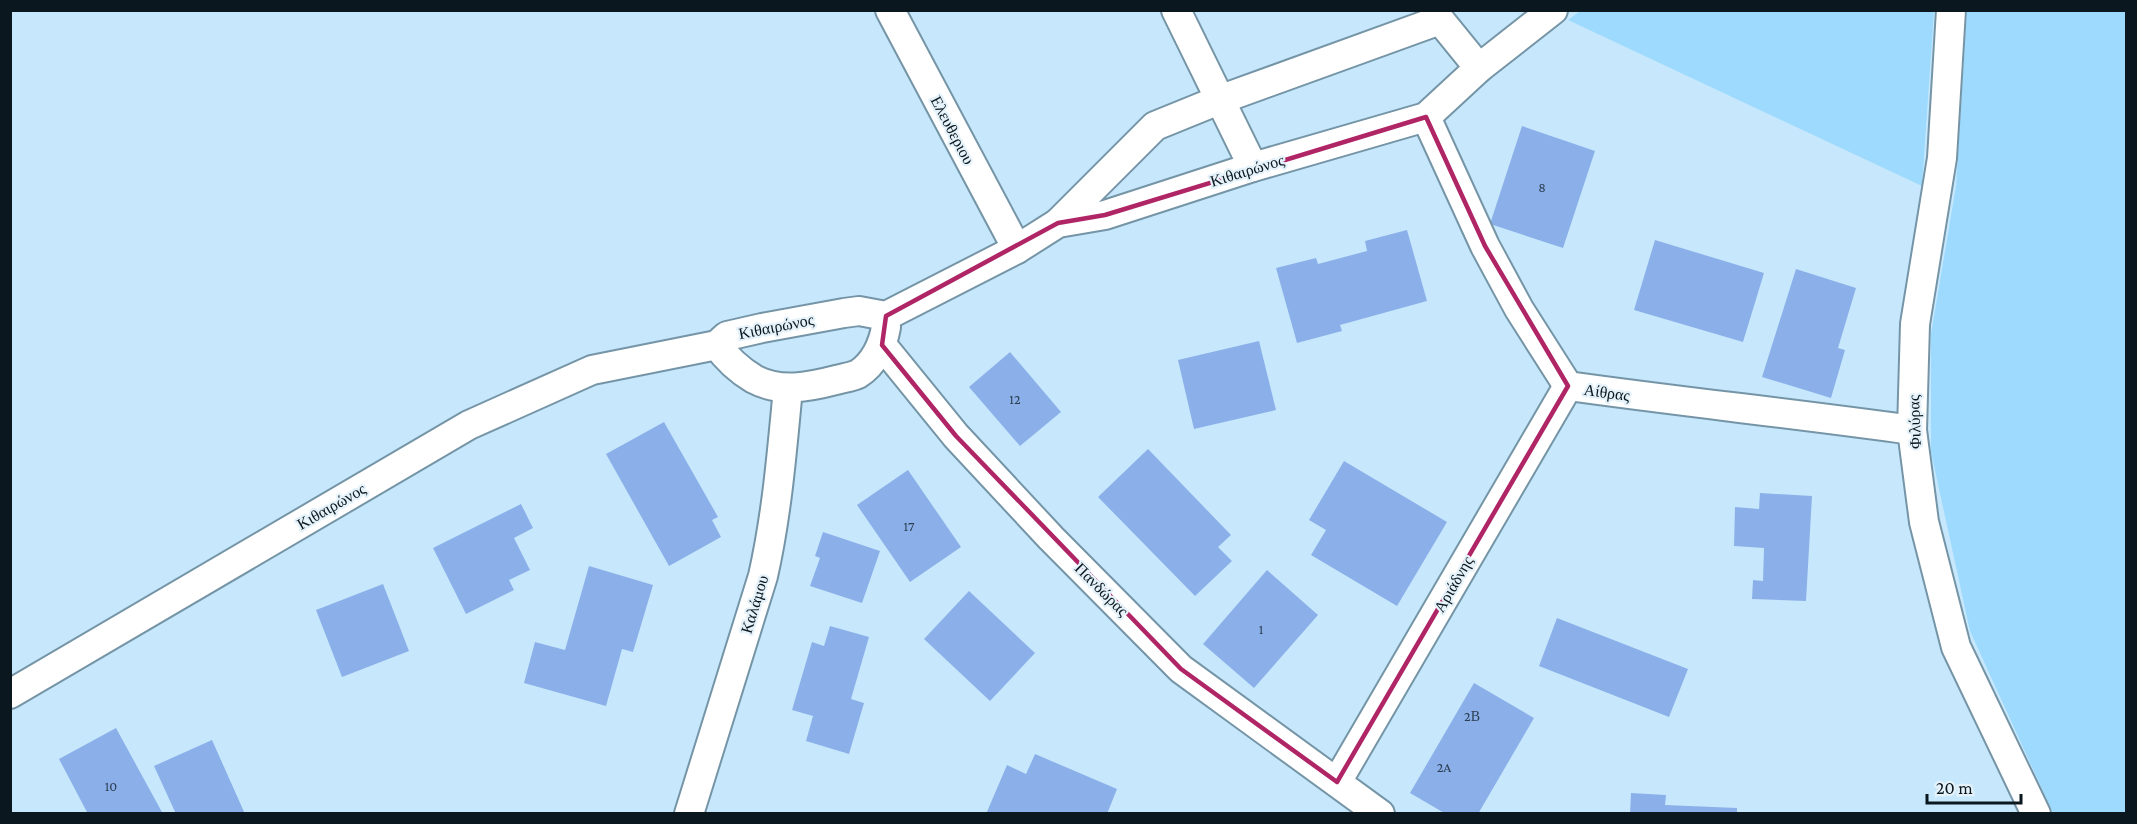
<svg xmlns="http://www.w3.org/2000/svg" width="2137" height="824" font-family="'Crimson Pro',serif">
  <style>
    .green { fill: #9edafd }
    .building { fill: #8bb0e9 }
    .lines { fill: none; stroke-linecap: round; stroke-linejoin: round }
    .minor-casing { stroke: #7595a7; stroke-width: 32 }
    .minor { stroke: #fff; stroke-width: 28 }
    .marked { fill: none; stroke: #af2565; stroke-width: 4.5; stroke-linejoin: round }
    .labels { text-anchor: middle; stroke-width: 4.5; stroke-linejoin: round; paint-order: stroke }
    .number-label { font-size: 14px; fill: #2b3d51 }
    .street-label { font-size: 16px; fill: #0b171e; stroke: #e5f2fa }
  </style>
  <rect width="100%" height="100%" fill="#c7e8fc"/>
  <g class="green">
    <polygon points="1580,11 1934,11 1922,186 1568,20"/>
    <polygon points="1967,11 2126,11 2126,813 2053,813 1970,631 1931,452 1931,334 1956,186"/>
  </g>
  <g class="building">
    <polygon points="1522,126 1595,151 1563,248 1490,224"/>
    <polygon points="1407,230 1427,301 1340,325 1342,331 1297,343 1276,268 1316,258 1318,264 1367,251 1365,241"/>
    <polygon points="1655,240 1764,273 1743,342 1634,310"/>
    <polygon points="1796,269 1856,288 1838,348 1845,350 1831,398 1762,377"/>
    <polygon points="1259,341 1276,410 1194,429 1178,360"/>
    <polygon points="1010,352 1061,412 1020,446 969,387"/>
    <polygon points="664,422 718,517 712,520 721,537 669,566 606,454"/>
    <polygon points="1148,449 1231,535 1218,547 1232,561 1195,596 1098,497"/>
    <polygon points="1344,461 1447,522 1397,606 1311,555 1326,530 1309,520"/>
    <polygon points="908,470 961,547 910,582 857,505"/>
    <polygon points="1760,493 1812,496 1806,601 1752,599 1753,580 1763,581 1764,548 1734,546 1735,507 1759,509"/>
    <polygon points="521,504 533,528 514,538 530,570 509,580 514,590 466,614 433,548"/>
    <polygon points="823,532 880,551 862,603 810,586 820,558 815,556"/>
    <polygon points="589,566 653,585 633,652 622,649 606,706 524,683 535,642 565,650"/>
    <polygon points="1267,570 1318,615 1254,688 1203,644"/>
    <polygon points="383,584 409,651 342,677 316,610"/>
    <polygon points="969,591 1035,653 990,701 924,639"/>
    <polygon points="1557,618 1688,669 1669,717 1539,666"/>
    <polygon points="830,626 869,637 851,699 864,703 849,754 806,741 813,716 792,710 812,642 824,646"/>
    <polygon points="1474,683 1534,718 1478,814 1446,814 1410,793"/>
    <polygon points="116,728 163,814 88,814 59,759"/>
    <polygon points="212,740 245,814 176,814 154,766"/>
    <polygon points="1035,754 1117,789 1107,814 986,814 1007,765 1026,774"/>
    <polygon points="1631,793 1666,795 1665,805 1737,808 1737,814 1630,814"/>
  </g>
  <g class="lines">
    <g class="minor-casing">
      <g id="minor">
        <polyline points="890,10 1017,249"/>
        <polyline points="1176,10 1253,167"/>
        <polyline points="1951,10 1942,158 1915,324 1912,430 1924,522 1956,647 2036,814"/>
        <path d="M 1426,117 L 1485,246 L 1519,309 L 1568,386 C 1683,402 1797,414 1912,430"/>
        <polyline points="1058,223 1155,126 1219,100 1440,20 1479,68"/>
        <path d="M 717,345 C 727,359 739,370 754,379 C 780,393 809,387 836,380 C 843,378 852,377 858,374 C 874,364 883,345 886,327"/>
        <polyline points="882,345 956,436 1051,538 1181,669 1380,814"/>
        <polyline points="10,694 469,425 592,370 717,345 727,336 762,328 844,313 859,311 886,316 1017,249 1058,223 1105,215 1253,167 1426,117 1479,68 1553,10"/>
        <polyline points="1337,782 1568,386"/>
        <path d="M 689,814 L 763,576 C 777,514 782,451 788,388"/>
      </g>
    </g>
    <use href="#minor" class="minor"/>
  </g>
  <path class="marked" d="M 1426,117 L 1485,246 L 1568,386 L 1337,782 L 1181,669 L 956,436 L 882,345 L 886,316 L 1058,223 L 1105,215 Z"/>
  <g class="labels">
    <g class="number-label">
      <text x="1542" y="192">8</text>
      <text x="1015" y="404">12</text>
      <text x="909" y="531">17</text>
      <text x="1261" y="634">1</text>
      <text x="1472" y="721">2Β</text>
      <text x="1444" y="772">2A</text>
      <text x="111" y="791">10</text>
    </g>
    <g class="street-label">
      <text transform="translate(953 130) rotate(62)" y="6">Ελευθεριου</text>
      <text transform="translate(1247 170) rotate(-17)" y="6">Κιθαιρώνος</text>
      <text transform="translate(776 326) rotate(-11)" y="6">Κιθαιρώνος</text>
      <text transform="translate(1607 392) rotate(8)" y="6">Αίθρας</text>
      <text transform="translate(1914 422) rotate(-92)" y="6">Φιλύρας</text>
      <text transform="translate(331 506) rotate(-30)" y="6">Κιθαιρώνος</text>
      <text transform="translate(1453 584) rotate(-60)" y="6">Αριάδνης</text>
      <text transform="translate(1102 589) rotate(45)" y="6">Πανδώρας</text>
      <text transform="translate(754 604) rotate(-73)" y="6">Καλάμου</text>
    </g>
  </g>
  <rect width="2137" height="824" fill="none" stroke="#0b171e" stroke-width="24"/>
  <path d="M1927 794v9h94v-9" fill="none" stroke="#0b171e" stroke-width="3"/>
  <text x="1936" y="794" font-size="18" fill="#0b171e" stroke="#e5f2fa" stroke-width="4.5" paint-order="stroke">20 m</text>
</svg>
